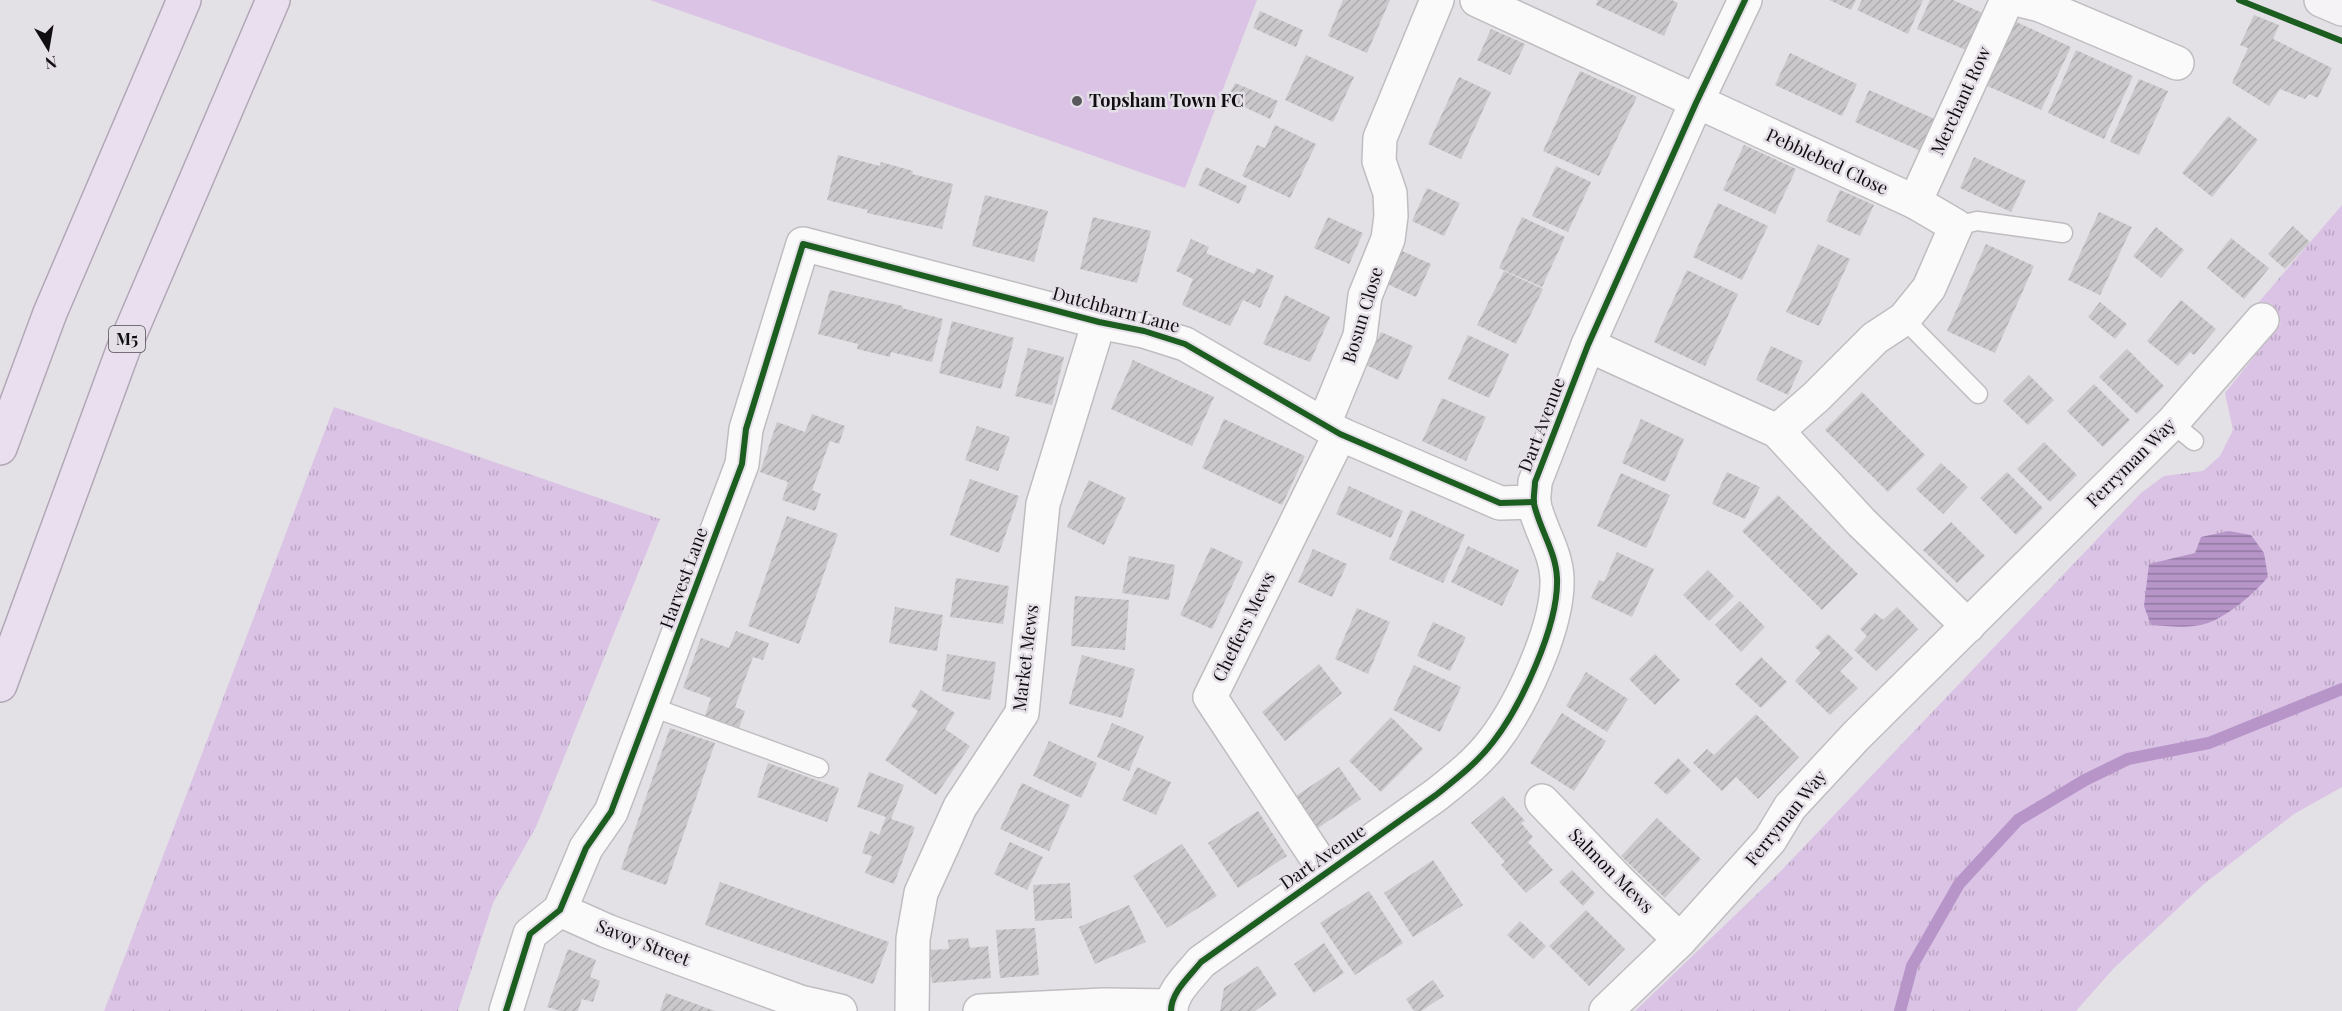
<svg xmlns="http://www.w3.org/2000/svg" width="2342" height="1011" font-family="'Playfair Display',serif">
  <style>
    .grass { fill: url(#grass-tufts) }
    .pitch { fill: #dac3e5 }
    .water { fill: url(#water-rules) }
    .lines { fill: none; stroke-linecap: round; stroke-linejoin: round }
    .stream { stroke: #b795c9; stroke-width: 12 }
    .building { fill: url(#building-hatch) }
    .lane-casing { stroke: #bfbdc0; stroke-width: 21 }
    .street-casing { stroke: #bfbdc0; stroke-width: 36 }
    .secondary-casing { stroke: #bfbdc0; stroke-width: 36 }
    .highway-casing { stroke: #b2a7b7; stroke-width: 36 }
    .lane { stroke: #fbfafb; stroke-width: 18 }
    .street { stroke: #fbfafb; stroke-width: 33 }
    .secondary { stroke: #f6f3f7; stroke-width: 33 }
    .highway { stroke: #e9dfee; stroke-width: 33 }
    .cycleway-casing { stroke: #e5dfe8; stroke-width: 10 }
    .cycleway { stroke: #1b5e20; stroke-width: 6 }
    .poi-dot { fill: #5a585c; stroke: #e5dfe8; stroke-width: 2 }
    .labels { text-anchor: middle; stroke-width: 5; stroke-linejoin: round; paint-order: stroke }
    .shield { fill: #e5dfe8; stroke: #504d52; stroke-width: 1.5 }
    .shield-label { font-size: 16px; font-weight: bold; fill: #100e11 }
    .poi-label { font-size: 18px; font-weight: bold; fill: #100e11; stroke: #e5dfe8; text-anchor: start }
    .street-label { font-size: 18px; fill: #100e11; stroke: #e5dfe8 }
  </style>
  <defs>
    <pattern id="grass-tufts" width="24" height="20" patternUnits="userSpaceOnUse" patternTransform="scale(1.5)"><rect width="24" height="20" fill="#dac3e5"/><path d="M3 7l-1-3M5 7V3M7 7l1-3M15 17l-1-3M17 17v-4M19 17l1-3" fill="none" stroke="#baa6c3"/></pattern>
    <pattern id="water-rules" width="6" height="5" patternUnits="userSpaceOnUse" patternTransform="scale(1.5)"><rect width="6" height="5" fill="#b795c9"/><path d="M0 2.5h6" fill="none" stroke="#9378a2"/></pattern>
    <pattern id="building-hatch" width="6" height="6" patternUnits="userSpaceOnUse" patternTransform="scale(1.5)"><rect width="6" height="6" fill="#cbc8cc"/><path d="M-1 1l2-2M0 6l6-6M5 7l2-2" fill="none" stroke="#adabae"/></pattern>
  </defs>
  <rect width="100%" height="100%" fill="#e4e1e6"/>
  <g class="grass">
    <polygon points="2342,205 2342,787 2294,814 2204,884 2114,968 2076,1011 1635,1011 1777,875 2141,493 2164,476 2203,471 2220,456 2233,430 2225,393 2281,323 2258,303"/>
    <polygon points="334,407 660,519 536,827 493,903 458,1011 104,1011"/>
  </g>
  <polygon class="pitch" points="650,0 1257,0 1185,188"/>
  <path class="water" d="M 2229,531 L 2251,535 L 2264,553 L 2268,577 C 2255,593 2228,616 2208,623 C 2192,629 2168,626 2151,625 L 2144,606 L 2149,564 L 2195,553 L 2201,537 Z"/>
  <g class="lines">
    <polyline class="stream" points="1900,1011 1912,966 1959,884 2018,820 2085,780 2128,759 2209,743 2342,689"/>
  </g>
  <g class="building">
    <polygon points="1343,0 1390,0 1367,53 1328,36"/>
    <polygon points="1598,0 1672,0 1678,3 1664,36 1596,5"/>
    <polygon points="1829,0 1856,0 1851,10"/>
    <polygon points="1862,0 1923,0 1908,34 1857,10"/>
    <polygon points="1930,0 1953,0 1985,14 1968,51 1917,29"/>
    <polygon points="1260,11 1303,30 1296,47 1253,28"/>
    <polygon points="2254,15 2279,25 2273,39 2332,68 2318,98 2309,94 2305,99 2280,89 2269,106 2232,83 2248,48 2240,45"/>
    <polygon points="2012,20 2071,47 2041,110 1983,84"/>
    <polygon points="1491,29 1525,44 1510,75 1477,60"/>
    <polygon points="2076,50 2133,76 2104,139 2048,113"/>
    <polygon points="1790,53 1857,84 1842,116 1775,85"/>
    <polygon points="1306,55 1354,77 1333,122 1285,100"/>
    <polygon points="1580,71 1637,97 1599,176 1543,151"/>
    <polygon points="1459,77 1491,92 1461,159 1428,144"/>
    <polygon points="2139,79 2168,91 2139,155 2110,142"/>
    <polygon points="1235,83 1278,101 1270,119 1227,99"/>
    <polygon points="1869,90 1937,120 1923,152 1855,122"/>
    <polygon points="2228,116 2258,140 2212,197 2182,173"/>
    <polygon points="1275,125 1316,144 1290,198 1242,176 1257,145 1265,148"/>
    <polygon points="1744,145 1796,169 1775,214 1723,190"/>
    <polygon points="838,155 880,166 881,162 913,171 912,174 953,184 942,229 867,213 868,210 827,200"/>
    <polygon points="1974,157 2026,181 2011,212 1960,188"/>
    <polygon points="1556,166 1591,182 1568,232 1532,216"/>
    <polygon points="1206,167 1247,186 1239,204 1198,185"/>
    <polygon points="1427,188 1460,203 1444,236 1412,221"/>
    <polygon points="1840,190 1874,205 1860,236 1826,221"/>
    <polygon points="985,195 1048,211 1034,262 972,246"/>
    <polygon points="1718,203 1768,226 1742,280 1693,257"/>
    <polygon points="2099,212 2132,227 2100,295 2068,280"/>
    <polygon points="1093,217 1151,231 1137,283 1080,269"/>
    <polygon points="1328,217 1363,233 1349,264 1314,248"/>
    <polygon points="1522,217 1565,237 1542,287 1499,268"/>
    <polygon points="2293,226 2310,242 2285,269 2268,254"/>
    <polygon points="2156,227 2184,250 2161,278 2133,256"/>
    <polygon points="2231,238 2269,268 2244,299 2207,268"/>
    <polygon points="1191,239 1209,247 1206,253 1229,263 1254,274 1257,268 1274,276 1260,308 1243,300 1230,326 1182,305 1193,279 1176,271"/>
    <polygon points="1818,244 1850,259 1819,326 1786,312"/>
    <polygon points="1986,244 2034,266 1995,353 1947,331"/>
    <polygon points="1400,250 1431,264 1416,297 1385,283"/>
    <polygon points="1687,270 1738,294 1705,366 1654,342"/>
    <polygon points="1504,271 1543,289 1516,344 1477,325"/>
    <polygon points="830,290 903,306 902,308 943,319 932,362 891,352 890,357 857,349 858,344 818,334"/>
    <polygon points="1285,295 1330,317 1310,362 1263,344"/>
    <polygon points="2181,300 2216,329 2194,355 2190,352 2178,366 2147,341"/>
    <polygon points="2100,302 2127,324 2115,339 2088,317"/>
    <polygon points="952,321 1014,338 1001,389 939,373"/>
    <polygon points="1381,332 1413,346 1398,380 1366,365"/>
    <polygon points="1468,335 1509,354 1489,398 1448,379"/>
    <polygon points="1771,346 1803,361 1788,395 1756,380"/>
    <polygon points="1028,348 1064,357 1052,405 1015,396"/>
    <polygon points="2127,349 2164,386 2137,414 2099,377"/>
    <polygon points="1133,360 1214,397 1192,446 1111,409"/>
    <polygon points="2029,375 2054,400 2028,425 2003,401"/>
    <polygon points="2094,384 2130,420 2103,447 2067,411"/>
    <polygon points="1862,392 1925,455 1888,492 1825,430"/>
    <polygon points="1442,398 1486,417 1466,461 1422,441"/>
    <polygon points="812,414 845,426 839,444 830,441 812,490 821,494 815,511 782,500 788,482 760,472 777,422 805,432"/>
    <polygon points="1224,419 1305,456 1282,505 1202,468"/>
    <polygon points="1641,419 1684,439 1665,482 1622,463"/>
    <polygon points="977,426 1010,437 998,471 965,460"/>
    <polygon points="2044,442 2077,475 2050,502 2017,469"/>
    <polygon points="1941,463 1968,487 1943,514 1916,489"/>
    <polygon points="1727,472 1760,487 1745,519 1712,504"/>
    <polygon points="2007,472 2043,508 2016,535 1980,498"/>
    <polygon points="1621,473 1670,495 1646,548 1597,526"/>
    <polygon points="970,479 1019,496 999,553 950,535"/>
    <polygon points="1089,480 1126,498 1104,545 1067,527"/>
    <polygon points="1349,486 1403,511 1391,538 1336,514"/>
    <polygon points="1778,495 1858,574 1822,610 1742,531"/>
    <polygon points="1411,510 1465,535 1443,583 1389,559"/>
    <polygon points="787,516 838,534 799,644 748,626"/>
    <polygon points="1951,522 1985,556 1957,583 1923,550"/>
    <polygon points="1468,546 1519,570 1502,606 1451,582"/>
    <polygon points="1211,547 1243,562 1212,629 1180,615"/>
    <polygon points="1313,549 1347,564 1332,597 1298,582"/>
    <polygon points="1617,552 1654,569 1632,617 1591,598 1599,580 1604,582"/>
    <polygon points="1129,556 1175,565 1169,600 1122,593"/>
    <polygon points="1708,570 1734,596 1709,621 1683,595"/>
    <polygon points="956,578 1009,586 1003,624 950,617"/>
    <polygon points="1075,596 1129,600 1125,650 1071,646"/>
    <polygon points="1740,601 1765,627 1741,652 1715,625"/>
    <polygon points="895,607 943,615 937,651 889,643"/>
    <polygon points="1897,607 1918,629 1876,671 1854,650 1867,636 1860,629 1875,613 1883,620"/>
    <polygon points="1357,608 1390,622 1368,674 1335,659"/>
    <polygon points="1433,622 1466,637 1450,671 1417,656"/>
    <polygon points="736,631 769,643 763,660 753,657 735,707 745,711 739,728 705,716 711,698 683,688 701,638 729,648"/>
    <polygon points="1828,634 1853,658 1840,671 1858,688 1830,715 1795,681 1821,653 1815,647"/>
    <polygon points="947,654 996,662 990,700 942,691"/>
    <polygon points="1655,654 1680,680 1655,705 1629,679"/>
    <polygon points="1082,655 1135,669 1122,718 1069,704"/>
    <polygon points="1761,657 1787,682 1761,708 1735,684"/>
    <polygon points="1319,664 1342,693 1285,741 1262,712"/>
    <polygon points="1414,665 1461,687 1440,732 1393,710"/>
    <polygon points="1586,672 1628,699 1607,732 1566,706"/>
    <polygon points="921,690 955,713 945,729 970,746 936,795 885,760 918,711 911,706"/>
    <polygon points="1562,713 1606,741 1574,791 1530,763"/>
    <polygon points="1756,714 1799,757 1758,799 1736,777 1722,791 1693,763 1707,749 1714,755"/>
    <polygon points="1391,717 1423,749 1381,792 1349,761"/>
    <polygon points="1112,723 1144,736 1129,771 1097,757"/>
    <polygon points="670,728 715,743 666,885 621,869"/>
    <polygon points="1049,741 1097,763 1081,798 1033,776"/>
    <polygon points="1678,758 1691,771 1667,795 1654,783"/>
    <polygon points="768,763 839,788 827,822 757,797"/>
    <polygon points="1137,767 1171,782 1156,815 1122,800"/>
    <polygon points="1339,767 1361,799 1318,828 1296,796"/>
    <polygon points="869,772 904,785 891,819 915,827 894,884 865,873 872,856 862,853 870,831 879,835 886,817 857,807"/>
    <polygon points="1022,783 1070,805 1049,851 1000,829"/>
    <polygon points="1503,796 1525,821 1521,823 1533,837 1528,842 1553,870 1526,893 1501,865 1505,862 1471,823"/>
    <polygon points="1258,811 1287,856 1238,888 1208,843"/>
    <polygon points="1657,818 1701,859 1665,898 1621,856"/>
    <polygon points="1010,842 1043,857 1027,890 994,874"/>
    <polygon points="1182,844 1217,896 1167,928 1133,876"/>
    <polygon points="1433,860 1463,905 1413,937 1384,893"/>
    <polygon points="1572,870 1595,893 1583,906 1559,882"/>
    <polygon points="720,882 889,942 873,984 705,925"/>
    <polygon points="1070,883 1072,918 1035,921 1033,885"/>
    <polygon points="1369,891 1403,943 1355,975 1320,923"/>
    <polygon points="1129,905 1146,942 1095,964 1079,927"/>
    <polygon points="1586,910 1625,949 1589,986 1549,946"/>
    <polygon points="1520,921 1546,946 1533,959 1507,935"/>
    <polygon points="1035,928 1039,975 1000,978 996,930"/>
    <polygon points="968,938 970,948 988,946 991,978 932,983 929,950 949,949 948,940"/>
    <polygon points="1324,943 1344,973 1314,993 1294,964"/>
    <polygon points="568,949 596,960 590,977 600,981 593,1002 582,999 578,1011 560,1011 547,1007"/>
    <polygon points="1258,966 1277,995 1255,1011 1220,1011 1224,988"/>
    <polygon points="1433,980 1444,996 1421,1011 1414,1011 1406,999"/>
    <polygon points="666,993 715,1011 660,1011"/>
  </g>
  <g class="lines">
    <g class="lane-casing">
      <g id="lane">
        <polyline points="1956,226 1977,221 2063,233"/>
        <polyline points="1904,319 1978,394"/>
        <polyline points="2172,423 2194,441"/>
        <polyline points="652,707 819,768"/>
      </g>
    </g>
    <g class="street-casing">
      <g id="street">
        <polyline points="1477,0 1915,202 1956,226 1929,288 1904,319 1875,338 1816,397 1777,431"/>
        <polyline points="2020,0 2040,5 2177,63"/>
        <polyline points="1915,202 2007,0"/>
        <polyline points="1588,345 1777,431 1862,523 1968,626"/>
        <polyline points="1324,424 1360,336 1365,296 1388,239 1391,216 1390,193 1379,161 1380,138 1437,0"/>
        <polyline points="1542,801 1619,881 1680,940"/>
        <polyline points="1326,872 1210,697 1340,434"/>
        <polyline points="560,910 607,931 685,960 800,1002 840,1011"/>
        <polyline points="506,1011 530,934 560,910 586,848 611,812 742,464 746,429 803,244 1099,322 1144,331 1185,344 1340,434 1500,503 1534,502"/>
        <polyline points="912,1011 913,939 921,893 960,807 1022,713 1043,504 1099,322"/>
        <polyline points="980,1011 1103,1005 1171,1006"/>
        <path d="M 1171,1011 C 1171,992 1190,976 1201,962 L 1436,795 C 1456,779 1477,763 1493,742 C 1521,706 1559,625 1557,578 C 1556,552 1540,530 1534,504 C 1533,497 1535,489 1535,482 L 1588,345 L 1696,103 L 1745,0"/>
        <polyline points="1606,1011 1680,940 1770,840 1790,807 1856,736 2172,423 2262,320"/>
      </g>
    </g>
    <g class="secondary-casing">
      <polyline id="secondary" points="2321,0 2342,9"/>
    </g>
    <g class="highway-casing">
      <g id="highway">
        <polyline points="0,448 50,313 184,0"/>
        <polyline points="0,685 123,350 273,0"/>
      </g>
    </g>
    <use href="#lane" class="lane"/>
    <use href="#street" class="street"/>
    <use href="#secondary" class="secondary"/>
    <use href="#highway" class="highway"/>
    <g class="cycleway-casing">
      <g id="cycleway">
        <polyline points="2239,0 2342,41"/>
        <polyline points="506,1011 530,934 560,910 586,848 611,812 742,464 746,429 803,244 1099,322 1144,331 1185,344 1340,434 1500,503 1534,502"/>
        <path d="M 1171,1011 C 1171,992 1190,976 1201,962 L 1436,795 C 1456,779 1477,763 1493,742 C 1521,706 1559,625 1557,578 C 1556,552 1540,530 1534,504 C 1533,497 1535,489 1535,482 L 1588,345 L 1696,103 L 1745,0"/>
      </g>
    </g>
    <use href="#cycleway" class="cycleway"/>
  </g>
  <circle class="poi-dot" cx="1077" cy="101" r="6"/>
  <g class="labels">
    <rect class="shield" x="109" y="326" width="36" height="26" rx="4.5"/>
    <g class="shield-label">
      <text x="127" y="345">M5</text>
    </g>
    <g class="poi-label">
      <text x="1089" y="107">Topsham Town FC</text>
    </g>
    <g class="street-label">
      <text transform="translate(1961 101) rotate(-65)" y="6">Merchant Row</text>
      <text transform="translate(1827 162) rotate(25)" y="6">Pebblebed Close</text>
      <text transform="translate(1116 310) rotate(15)" y="6">Dutchbarn Lane</text>
      <text transform="translate(1363 315) rotate(-73)" y="6">Bosun Close</text>
      <text transform="translate(1542 425) rotate(-69)" y="6">Dart Avenue</text>
      <text transform="translate(2131 463) rotate(-45)" y="6">Ferryman Way</text>
      <text transform="translate(684 578) rotate(-70)" y="6">Harvest Lane</text>
      <text transform="translate(1244 627) rotate(-64)" y="6">Cheffers Mews</text>
      <text transform="translate(1026 658) rotate(-83)" y="6">Market Mews</text>
      <text transform="translate(1786 818) rotate(-51)" y="6">Ferryman Way</text>
      <text transform="translate(1323 857) rotate(-35)" y="6">Dart Avenue</text>
      <text transform="translate(1611 871) rotate(45)" y="6">Salmon Mews</text>
      <text transform="translate(643 943) rotate(21)" y="6">Savoy Street</text>
    </g>
  </g>
  <g transform="translate(48 48) rotate(169)" stroke="#e5dfe8" stroke-width="4.5" paint-order="stroke">
  <path d="M0-4.5L10 22L0 15L-10 22Z" fill="#100e11"/>
  <text y="-9" font-size="16" font-weight="bold" text-anchor="middle" fill="#100e11">N</text>
  </g>
</svg>
